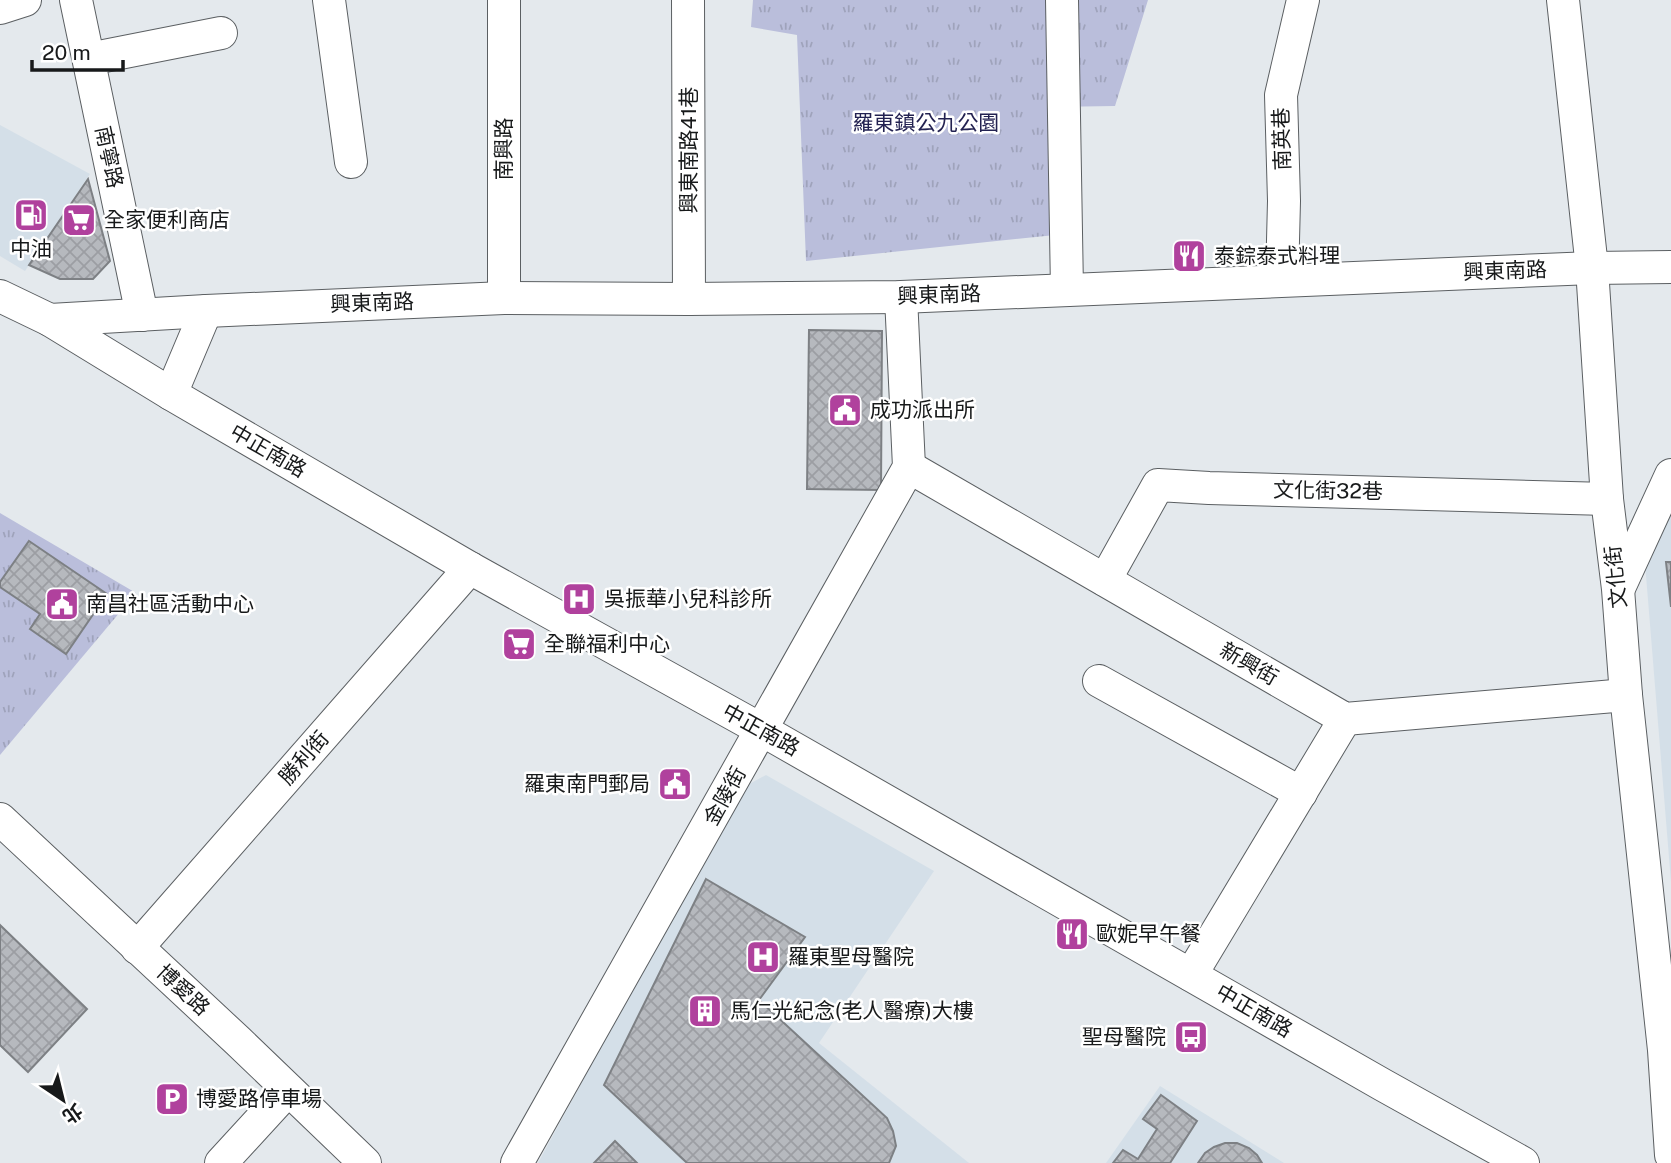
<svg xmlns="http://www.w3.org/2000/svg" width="1671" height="1163" font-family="'Public Sans','Noto Sans TC',sans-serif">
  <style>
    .built { fill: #d4dfe8 }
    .park { fill: url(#park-tufts) }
    .building { fill: url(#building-cross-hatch); stroke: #7d8084; stroke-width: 2 }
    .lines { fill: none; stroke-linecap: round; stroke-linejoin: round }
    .minor-casing { stroke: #5b5f62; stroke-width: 34 }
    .minor { stroke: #fff; stroke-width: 32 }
    .labels { text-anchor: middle; stroke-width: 5; stroke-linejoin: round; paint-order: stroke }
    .park-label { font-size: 21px; fill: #232251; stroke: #fff }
    .street-label { font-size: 21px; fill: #17191a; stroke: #fff }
    .poi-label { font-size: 21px; fill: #17191a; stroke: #fff; text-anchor: start }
  </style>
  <defs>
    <pattern id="park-tufts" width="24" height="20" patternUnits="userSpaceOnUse" patternTransform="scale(1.75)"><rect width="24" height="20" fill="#babedb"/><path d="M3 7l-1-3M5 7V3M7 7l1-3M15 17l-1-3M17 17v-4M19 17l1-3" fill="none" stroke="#9fa3bb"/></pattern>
    <pattern id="building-cross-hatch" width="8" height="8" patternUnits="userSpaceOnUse" patternTransform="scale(1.75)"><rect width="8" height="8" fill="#b6b9be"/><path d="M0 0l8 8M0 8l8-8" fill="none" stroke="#9c9ea3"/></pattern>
  </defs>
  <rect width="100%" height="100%" fill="#e4e9ed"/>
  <g class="built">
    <polygon points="0,125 90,174 25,271 0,256"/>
    <polygon points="1671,516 1671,882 1645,563"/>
    <polygon points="766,775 934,871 819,1043 969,1163 538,1163 742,788"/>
    <polygon points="1160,1086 1284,1163 1106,1163"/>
  </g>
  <g class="park">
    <polygon points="753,0 1148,0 1115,106 1050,107 1055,235 806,261 797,35 751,27"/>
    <polygon points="0,513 136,593 0,755"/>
  </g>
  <g class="building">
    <polygon points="88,179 110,261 93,279 60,279 29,265"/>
    <polygon points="809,330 882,331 881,490 807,489"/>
    <polygon points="29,541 107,594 66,654 30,629 40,614 0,587 0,582"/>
    <polygon points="1666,562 1671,562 1671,607"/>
    <polygon points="706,879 805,937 759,1000 887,1118 893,1131 896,1146 889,1163 687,1163 604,1085"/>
    <polygon points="0,925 87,1009 28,1072 0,1045"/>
    <polygon points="1161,1095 1197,1121 1170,1163 1113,1163 1123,1150 1138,1159 1157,1129 1143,1119"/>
    <polygon points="615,1141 637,1163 594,1163"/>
    <polygon points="1225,1143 1237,1143 1249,1148 1257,1155 1262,1163 1198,1163 1205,1153 1214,1147"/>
  </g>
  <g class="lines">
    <g class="minor-casing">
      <g id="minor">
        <polyline points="76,0 142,315"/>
        <polyline points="329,0 351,162"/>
        <polyline points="688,0 689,299"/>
        <polyline points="1062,0 1067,290"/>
        <polyline points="1563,0 1592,268 1607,499 1618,589 1626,695 1664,1050 1671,1155"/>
        <polyline points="0,8 25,0"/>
        <polyline points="89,59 221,33"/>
        <polyline points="1282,280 1284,201 1281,95 1303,0"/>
        <polyline points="0,296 50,320 171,394 470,568 762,730 1383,1085 1523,1163"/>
        <polyline points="504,298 504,0"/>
        <polyline points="50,320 206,311 504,298 689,299 901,297 1592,268 1671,267"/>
        <polyline points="171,394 206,311"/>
        <polyline points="909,467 1345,719 1626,695"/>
        <polyline points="1105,580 1158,485 1209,488 1607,499"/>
        <polyline points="1619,588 1671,475"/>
        <polyline points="1099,681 1301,793"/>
        <polyline points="0,819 238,1041 365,1163"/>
        <polyline points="137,948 470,568"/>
        <polyline points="1191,975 1345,719"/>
        <polyline points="221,1163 288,1090"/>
        <polyline points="517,1163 909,467 901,297"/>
      </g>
    </g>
    <use href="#minor" class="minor"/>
  </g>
  <defs>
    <g id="fuel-square" transform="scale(1.75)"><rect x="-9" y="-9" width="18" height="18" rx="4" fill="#b0419d" stroke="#fff"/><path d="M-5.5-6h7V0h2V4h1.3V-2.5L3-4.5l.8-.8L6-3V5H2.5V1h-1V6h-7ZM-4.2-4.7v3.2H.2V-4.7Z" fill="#fff"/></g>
    <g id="supermarket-square" transform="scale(1.75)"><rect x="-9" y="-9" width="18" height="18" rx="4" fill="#b0419d" stroke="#fff"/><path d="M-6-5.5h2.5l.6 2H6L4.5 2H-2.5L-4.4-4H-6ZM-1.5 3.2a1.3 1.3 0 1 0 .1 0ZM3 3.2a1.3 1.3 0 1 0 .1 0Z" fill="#fff"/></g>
    <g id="restaurant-square" transform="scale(1.75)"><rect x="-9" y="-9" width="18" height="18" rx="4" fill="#b0419d" stroke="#fff"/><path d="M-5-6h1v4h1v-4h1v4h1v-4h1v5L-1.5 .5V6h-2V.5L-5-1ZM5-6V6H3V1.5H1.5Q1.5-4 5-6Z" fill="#fff"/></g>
    <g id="civic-square" transform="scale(1.75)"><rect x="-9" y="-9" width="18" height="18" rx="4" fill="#b0419d" stroke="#fff"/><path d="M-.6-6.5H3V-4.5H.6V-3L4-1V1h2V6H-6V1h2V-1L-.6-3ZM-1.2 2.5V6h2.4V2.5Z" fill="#fff"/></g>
    <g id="hospital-square" transform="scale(1.75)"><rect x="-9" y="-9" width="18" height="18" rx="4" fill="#b0419d" stroke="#fff"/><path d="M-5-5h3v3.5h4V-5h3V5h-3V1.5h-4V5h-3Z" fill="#fff"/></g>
    <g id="building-square" transform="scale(1.75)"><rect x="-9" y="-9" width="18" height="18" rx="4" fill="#b0419d" stroke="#fff"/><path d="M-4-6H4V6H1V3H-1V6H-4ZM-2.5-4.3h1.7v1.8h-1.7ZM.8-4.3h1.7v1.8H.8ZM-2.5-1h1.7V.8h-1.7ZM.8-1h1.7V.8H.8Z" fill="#fff"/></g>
    <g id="bus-square" transform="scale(1.75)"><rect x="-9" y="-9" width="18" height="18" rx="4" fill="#b0419d" stroke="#fff"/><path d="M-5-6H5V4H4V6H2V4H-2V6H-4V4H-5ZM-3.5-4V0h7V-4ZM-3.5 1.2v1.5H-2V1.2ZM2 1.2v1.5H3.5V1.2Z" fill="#fff"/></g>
    <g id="parking-square" transform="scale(1.75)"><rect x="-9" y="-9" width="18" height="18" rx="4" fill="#b0419d" stroke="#fff"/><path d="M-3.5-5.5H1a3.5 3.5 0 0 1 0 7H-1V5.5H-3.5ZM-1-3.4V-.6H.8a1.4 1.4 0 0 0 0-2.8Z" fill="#fff"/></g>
  </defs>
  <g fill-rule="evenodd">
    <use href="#fuel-square" x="31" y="215"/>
    <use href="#supermarket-square" x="79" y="220"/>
    <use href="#restaurant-square" x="1189" y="256"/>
    <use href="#civic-square" x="845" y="410"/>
    <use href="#hospital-square" x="579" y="599"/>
    <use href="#civic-square" x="62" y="604"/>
    <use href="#supermarket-square" x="519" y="644"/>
    <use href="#civic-square" x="675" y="784"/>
    <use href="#restaurant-square" x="1072" y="934"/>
    <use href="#hospital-square" x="763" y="957"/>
    <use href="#building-square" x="705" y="1011"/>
    <use href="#bus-square" x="1191" y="1037"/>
    <use href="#parking-square" x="172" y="1099"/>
  </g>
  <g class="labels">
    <g class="park-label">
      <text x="926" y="130">羅東鎮公九公園</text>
    </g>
    <g class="street-label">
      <text transform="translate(1282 139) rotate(-92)" y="7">南英巷</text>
      <text transform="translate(504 149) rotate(-90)" y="7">南興路</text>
      <text transform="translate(689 150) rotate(-90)" y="7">興東南路41巷</text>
      <text transform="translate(109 157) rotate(78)" y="7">南寧路</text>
      <text transform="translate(1505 271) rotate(-2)" y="7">興東南路</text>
      <text transform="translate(939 295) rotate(-2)" y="7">興東南路</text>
      <text transform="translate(372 303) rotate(-2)" y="7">興東南路</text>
      <text transform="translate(268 451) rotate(30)" y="7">中正南路</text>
      <text transform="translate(1328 491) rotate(1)" y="7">文化街32巷</text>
      <text transform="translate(1616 577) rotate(-96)" y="7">文化街</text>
      <text transform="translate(1249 664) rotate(30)" y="7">新興街</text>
      <text transform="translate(761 730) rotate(29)" y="7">中正南路</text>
      <text transform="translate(304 758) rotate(-49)" y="7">勝利街</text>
      <text transform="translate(725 796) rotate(-61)" y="7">金陵街</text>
      <text transform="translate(183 990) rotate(43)" y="7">博愛路</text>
      <text transform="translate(1254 1011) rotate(30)" y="7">中正南路</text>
    </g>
    <g class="poi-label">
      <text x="104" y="227">全家便利商店</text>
      <text x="31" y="256" text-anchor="middle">中油</text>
      <text x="1214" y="263">泰錝泰式料理</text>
      <text x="870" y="417">成功派出所</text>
      <text x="604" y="606">吳振華小兒科診所</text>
      <text x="86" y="611">南昌社區活動中心</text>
      <text x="544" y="651">全聯福利中心</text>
      <text x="650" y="791" text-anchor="end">羅東南門郵局</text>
      <text x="1096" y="941">歐妮早午餐</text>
      <text x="788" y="964">羅東聖母醫院</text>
      <text x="730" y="1018">馬仁光紀念(老人醫療)大樓</text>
      <text x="1166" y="1044" text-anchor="end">聖母醫院</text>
      <text x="196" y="1106">博愛路停車場</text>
    </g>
  </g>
  <g transform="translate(63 1100) rotate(145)" stroke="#ffffff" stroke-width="5" paint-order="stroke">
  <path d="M0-5L12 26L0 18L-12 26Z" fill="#17191a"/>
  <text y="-10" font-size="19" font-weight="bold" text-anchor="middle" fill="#17191a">北</text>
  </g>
  <path d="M32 60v10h91v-10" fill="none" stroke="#17191a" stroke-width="3.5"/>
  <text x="42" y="60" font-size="21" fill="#17191a" stroke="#ffffff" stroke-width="5" paint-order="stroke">20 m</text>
</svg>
